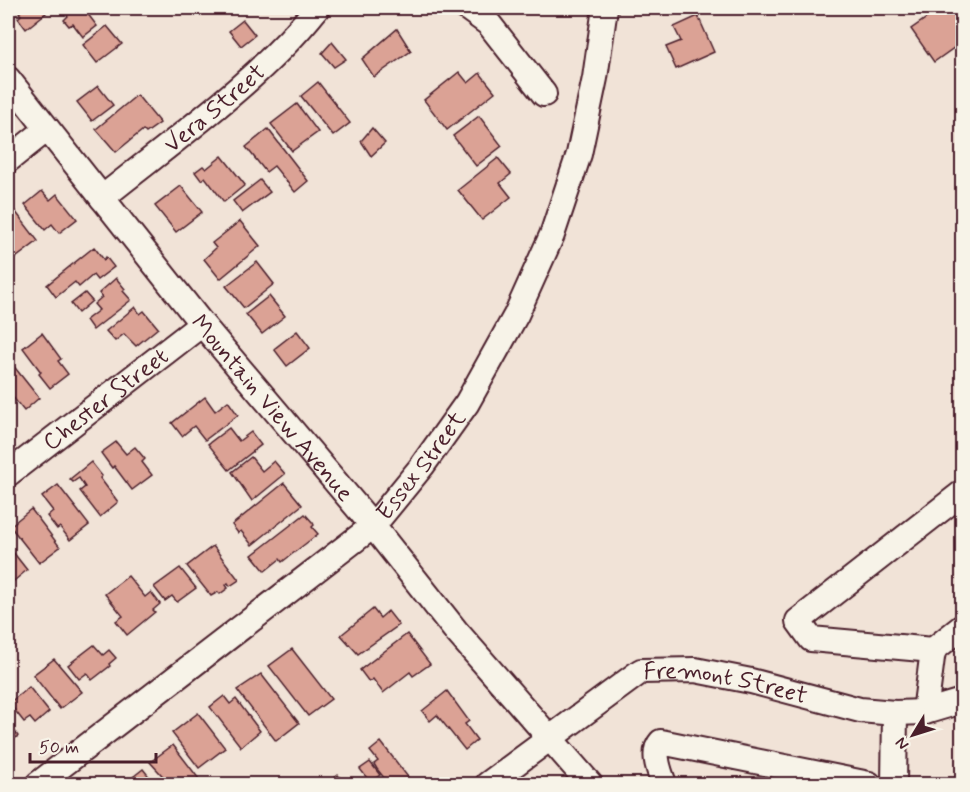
<svg xmlns="http://www.w3.org/2000/svg" width="970" height="792" font-family="Mynerve,sans-serif">
  <style>
    .building { fill: #dba295; stroke: #4a1f2b; stroke-width: 1.5 }
    .lines { fill: none; stroke-linecap: round; stroke-linejoin: round }
    .minor-casing { stroke: #4a1f2b; stroke-width: 28 }
    .minor { stroke: #f7f3e8; stroke-width: 24 }
    .labels { text-anchor: middle; stroke-width: 4.5; stroke-linejoin: round; paint-order: stroke }
    .street-label { font-size: 24px; fill: #4a1f2b; stroke: #f7f3e8 }
  </style>
  <rect width="100%" height="100%" fill="#f1e3d7"/>
  <filter id="ink" filterUnits="userSpaceOnUse"><feTurbulence type="fractalNoise" baseFrequency=".0167" numOctaves="2"/><feDisplacementMap in="SourceGraphic" scale="12" xChannelSelector="R" yChannelSelector="G"/><feConvolveMatrix kernelMatrix="1 2 1 2 8 2 1 2 1" color-interpolation-filters="sRGB"/></filter>
  <g filter="url(#ink)">
    <g class="building">
      <polygon points="19,8 42,8 46,13 26,29 18,18 21,15 19,13 21,11"/>
      <polygon points="66,8 85,8 84,9 97,26 83,37 73,24 69,26 64,20 68,16 63,10"/>
      <polygon points="670,8 690,8 673,15"/>
      <polygon points="941,8 962,8 962,42 934,62 911,29"/>
      <polygon points="698,16 714,52 676,69 666,47 681,41 674,27"/>
      <polygon points="243,20 255,35 241,46 229,31"/>
      <polygon points="107,26 122,44 97,63 83,45"/>
      <polygon points="397,29 411,51 374,77 362,59"/>
      <polygon points="332,42 346,59 334,67 322,53"/>
      <polygon points="459,72 468,83 480,73 495,92 447,130 424,100"/>
      <polygon points="318,82 350,123 333,136 301,96"/>
      <polygon points="98,86 113,105 92,121 77,102"/>
      <polygon points="137,95 160,123 146,133 143,130 116,152 96,129"/>
      <polygon points="297,104 318,132 292,151 271,124"/>
      <polygon points="479,116 502,146 476,166 453,136"/>
      <polygon points="372,128 385,143 371,156 361,141"/>
      <polygon points="268,129 308,181 295,192 274,166 266,172 246,147"/>
      <polygon points="222,156 245,185 224,202 205,177 201,180 195,172 203,166 206,169"/>
      <polygon points="498,158 511,174 500,183 511,197 482,220 458,190"/>
      <polygon points="260,180 270,192 242,213 233,201"/>
      <polygon points="181,186 202,212 176,232 155,206"/>
      <polygon points="42,191 50,200 57,194 77,219 59,233 52,224 45,230 25,205"/>
      <polygon points="15,211 38,241 9,263 8,260 8,217"/>
      <polygon points="240,221 260,246 220,279 204,259 216,248 212,243"/>
      <polygon points="94,247 104,260 106,257 114,267 97,280 93,275 79,287 75,282 56,297 47,285"/>
      <polygon points="257,262 274,284 244,308 226,286"/>
      <polygon points="116,278 125,289 123,291 131,300 93,330 86,320 99,310 94,304 102,297 99,293"/>
      <polygon points="85,293 92,301 78,313 71,304"/>
      <polygon points="269,296 285,316 262,334 246,314"/>
      <polygon points="135,307 140,314 144,311 158,328 136,346 124,334 115,341 106,331"/>
      <polygon points="297,331 310,348 287,366 274,349"/>
      <polygon points="42,333 61,359 58,361 68,374 50,388 39,374 41,372 23,348"/>
      <polygon points="8,359 39,398 24,411 12,396 8,400"/>
      <polygon points="205,397 215,411 228,401 238,415 205,440 194,426 182,436 172,423"/>
      <polygon points="229,428 239,441 251,432 261,445 229,470 208,444"/>
      <polygon points="116,442 126,454 135,447 145,459 142,462 152,475 132,490 114,466 112,468 101,453"/>
      <polygon points="251,457 262,471 274,461 285,474 252,501 232,472"/>
      <polygon points="91,462 102,476 100,478 118,502 100,517 80,491 85,487 79,478 73,482 70,479"/>
      <polygon points="284,483 302,505 252,545 241,531 238,533 232,525"/>
      <polygon points="58,485 89,525 70,540 60,527 57,529 47,516 53,511 42,497"/>
      <polygon points="31,509 60,547 39,563 10,526"/>
      <polygon points="305,514 313,523 314,525 312,527 318,534 282,562 280,559 265,571 252,555"/>
      <polygon points="8,540 11,545 9,547 27,570 9,585"/>
      <polygon points="213,546 239,580 230,586 228,583 226,585 228,588 220,594 218,592 211,596 187,566"/>
      <polygon points="180,568 196,588 177,602 172,596 165,601 154,587"/>
      <polygon points="128,576 145,597 151,592 160,604 153,610 155,612 127,635 116,621 123,616 105,594"/>
      <polygon points="373,609 380,618 388,611 399,625 358,654 341,635"/>
      <polygon points="407,634 430,664 413,676 410,672 383,693 373,679 369,682 360,670"/>
      <polygon points="94,645 103,655 109,650 116,658 109,664 110,666 92,680 87,673 79,679 68,665"/>
      <polygon points="292,649 331,699 308,716 269,666"/>
      <polygon points="54,659 82,692 60,709 33,675"/>
      <polygon points="261,674 299,723 276,741 237,690"/>
      <polygon points="29,687 49,712 35,724 30,718 24,722 9,703"/>
      <polygon points="447,691 469,721 465,724 477,740 465,750 437,715 430,721 422,711"/>
      <polygon points="224,696 230,704 236,699 260,731 241,747 210,707"/>
      <polygon points="198,713 225,748 199,768 172,733"/>
      <polygon points="8,722 18,736 8,744"/>
      <polygon points="381,742 411,781 407,784 389,784 377,769 374,764 378,761 370,751"/>
      <polygon points="173,745 199,779 191,784 170,784 150,762"/>
      <polygon points="370,762 380,775 370,782 360,769"/>
      <polygon points="143,769 155,784 124,784"/>
      <polygon points="338,775 345,784 327,784"/>
    </g>
    <g class="lines">
      <g class="minor-casing">
        <g id="minor">
          <polyline points="467,8 489,24 544,94"/>
          <path id="s1" d="M 8,79 L 202,324 L 373,526 L 456,631 L 590,784"/>
          <polyline points="8,160 47,129"/>
          <path id="s2" d="M 102,198 C 174,140 260,80 317,8"/>
          <path id="s3" d="M 8,474 L 202,324"/>
          <polyline points="962,493 798,621 811,639 933,650 962,627"/>
          <polyline points="925,712 933,650"/>
          <path id="s4" d="M 38,784 L 373,526 L 422,466 L 467,403 L 516,315 L 552,235 L 579,154 L 595,78 L 605,8"/>
          <path id="s5" d="M 488,784 L 641,671 L 695,670 L 751,681 L 860,710 L 895,713 L 925,712 L 962,701"/>
          <path d="M 664,784 C 660,772 651,753 661,742 L 869,784"/>
          <polyline points="894,784 895,713"/>
        </g>
      </g>
      <use href="#minor" class="minor"/>
    </g>
  </g>
  <g class="labels">
    <g class="street-label">
      <text dy="8" stroke="none"><textPath href="#s2" startOffset="144">Vera Street</textPath></text>
      <text dy="8" stroke="none"><textPath href="#s3" startOffset="123">Chester Street</textPath></text>
      <text dy="8" stroke="none"><textPath href="#s1" startOffset="422">Mountain View Avenue</textPath></text>
      <text dy="8" stroke="none"><textPath href="#s4" startOffset="500">Essex Street</textPath></text>
      <text dy="8" stroke="none"><textPath href="#s5" startOffset="276">Fremont Street</textPath></text>
    </g>
  </g>
  <rect width="970" height="792" fill="none" stroke="#f7f3e8" stroke-width="30"/>
  <rect x="15" y="15" width="940" height="762" fill="none" stroke="#4a1f2b" stroke-width="2" filter="url(#ink)"/>
  <g transform="translate(913 735) rotate(232)" stroke="#f7f3e8" stroke-width="4.5" paint-order="stroke">
  <path d="M0-4.5L10 22L0 15L-10 22Z" fill="#4a1f2b"/>
  <text y="-9" font-size="16" font-weight="bold" text-anchor="middle" fill="#4a1f2b">N</text>
  </g>
  <path d="M30 753v9h126v-9" fill="none" stroke="#4a1f2b" stroke-width="3"/>
  <text x="39" y="753" font-size="18" fill="#4a1f2b" stroke="#f7f3e8" stroke-width="4.5" paint-order="stroke">50 m</text>
</svg>
